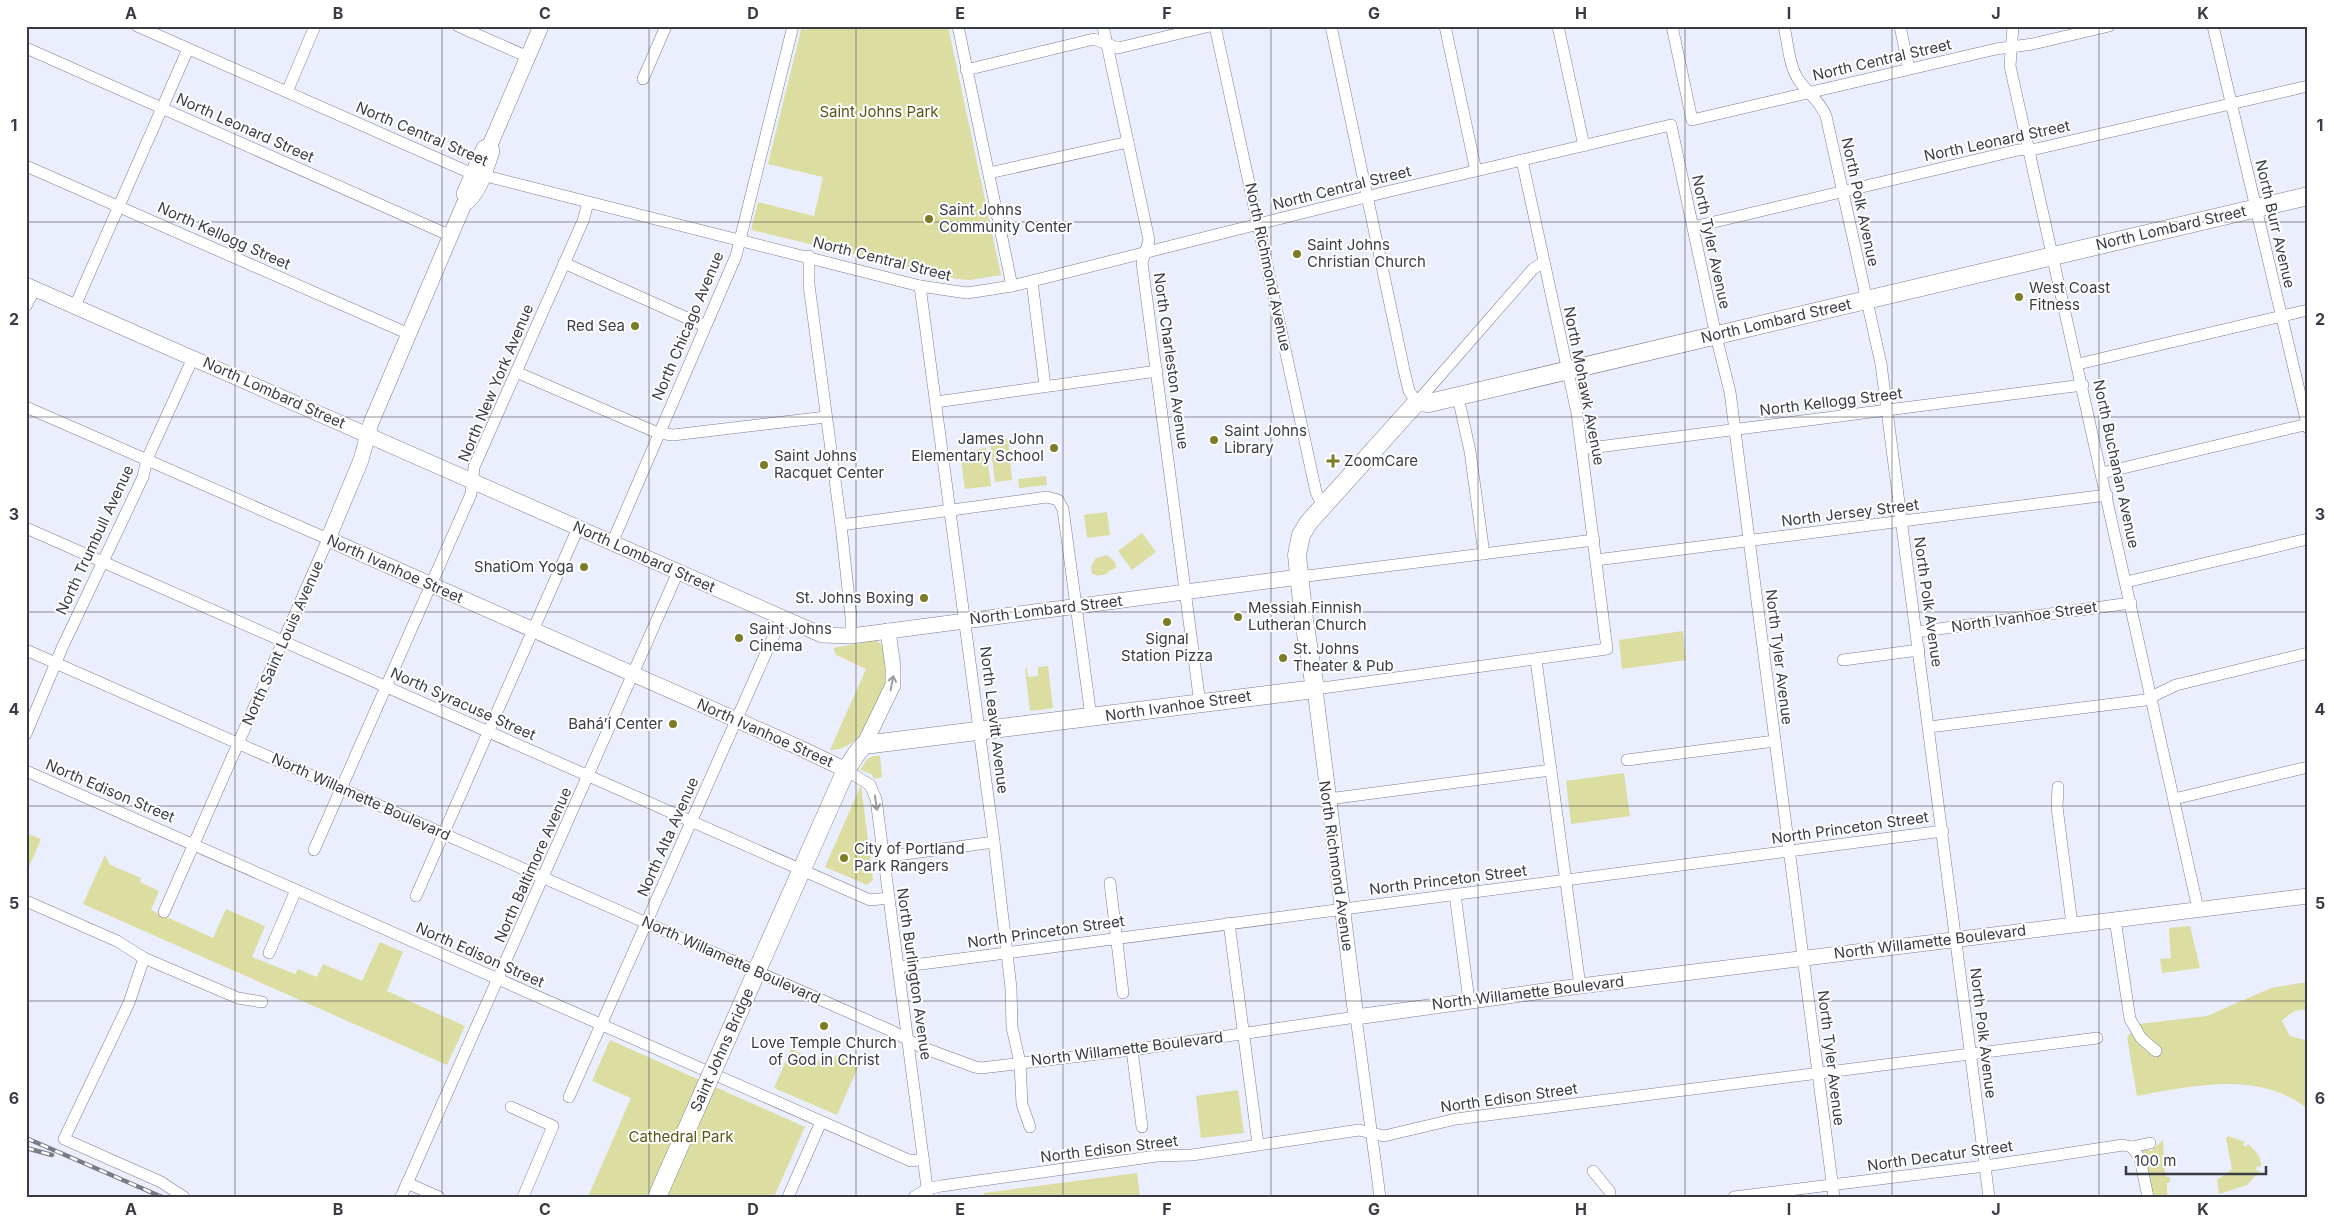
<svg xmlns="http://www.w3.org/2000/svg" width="2334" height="1223" font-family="Inter,sans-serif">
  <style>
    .green { fill: #dbdea0 }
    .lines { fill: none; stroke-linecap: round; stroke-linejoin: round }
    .street-casing { stroke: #7a7d93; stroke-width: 12 }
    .secondary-casing { stroke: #7a7d93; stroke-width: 16 }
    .primary-casing { stroke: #7a7d93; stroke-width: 19 }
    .street { stroke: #fff; stroke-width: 11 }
    .secondary { stroke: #fff; stroke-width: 15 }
    .primary { stroke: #fff; stroke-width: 18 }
    .rail-casing { stroke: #797b87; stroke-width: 4.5 }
    .rail { stroke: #fff; stroke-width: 2.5; stroke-dasharray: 8; stroke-linecap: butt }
    .primary-bridge-casing { stroke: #7a7d93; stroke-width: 19; stroke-linecap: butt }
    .primary-bridge { stroke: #fff; stroke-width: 18 }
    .oneway { stroke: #9c9da2 }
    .grid { fill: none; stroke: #3a3b45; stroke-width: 1; stroke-opacity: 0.55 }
    .poi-dot { fill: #7b7c24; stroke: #fff; stroke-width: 2 }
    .labels { text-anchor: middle; stroke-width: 4; stroke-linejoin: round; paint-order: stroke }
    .street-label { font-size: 15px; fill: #3a3b45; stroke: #fff }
    .park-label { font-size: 15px; fill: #565716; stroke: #fff }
    .poi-label { font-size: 15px; fill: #3a3b45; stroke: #fff; text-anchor: start }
    .neatline { fill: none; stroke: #3a3b45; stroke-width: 2 }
    .grid-label { font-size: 16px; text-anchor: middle; font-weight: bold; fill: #3a3b45 }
  </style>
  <rect width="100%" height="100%" fill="#ebeefc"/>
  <g class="green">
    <polygon points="802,26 948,26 1001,275 970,280 957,279 751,230 758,202 814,216 823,177 768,164"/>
    <polygon points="1008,439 1012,480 995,482 990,441"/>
    <polygon points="986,448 991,486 965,489 960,452"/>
    <polygon points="1046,476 1047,485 1019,488 1018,479"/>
    <polygon points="1107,512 1110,535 1087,538 1084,515"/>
    <polygon points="1142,533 1156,552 1132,570 1118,551"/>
    <polygon points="1107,555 1115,562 1116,568 1109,571 1107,574 1096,576 1095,574 1092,574 1091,566 1096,558"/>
    <polygon points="1683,631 1686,660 1622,669 1619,640"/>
    <path d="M 876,640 L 882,645 C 884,655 889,669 887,679 C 886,685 882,692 880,697 C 871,719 859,750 830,750 L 866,669 L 836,655 L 833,648 Z"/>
    <polygon points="1048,666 1053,708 1030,711 1025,669 1027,668 1028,677 1038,676 1038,667"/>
    <polygon points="873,756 880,756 882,777 874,779 871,774 860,770 867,759"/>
    <polygon points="1624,773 1630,816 1571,824 1566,781"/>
    <polygon points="861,785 873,880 867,885 825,867"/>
    <polygon points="26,833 41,839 26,874"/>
    <polygon points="105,855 110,865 141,878 140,882 159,891 151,910 213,938 226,909 265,926 252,957 295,974 298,969 317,977 323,964 362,981 380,942 403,952 387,991 465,1026 447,1065 83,904"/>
    <polygon points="2190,926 2200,968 2162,973 2160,959 2171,958 2169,928"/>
    <path d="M 2308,982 L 2308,1010 C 2296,1009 2291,1012 2282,1021 L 2290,1036 L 2308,1041 L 2308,1109 C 2258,1070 2194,1086 2137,1096 L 2127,1037 L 2139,1024 L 2207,1016 L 2271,988 Z"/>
    <polygon points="610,1040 805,1127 774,1197 588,1197 631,1098 592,1081"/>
    <polygon points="791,1049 830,1066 836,1055 859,1065 837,1115 774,1088"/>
    <polygon points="1238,1090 1244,1133 1201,1138 1196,1096"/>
    <path d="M 2228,1136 L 2245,1142 L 2243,1145 L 2246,1147 L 2248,1144 C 2256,1151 2262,1157 2261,1167 L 2257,1166 L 2256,1170 L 2260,1171 L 2247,1185 L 2219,1194 L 2217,1180 L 2232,1169 L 2226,1138 Z"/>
    <polygon points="2163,1140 2164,1159 2168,1159 2168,1166 2164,1166 2166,1177 2170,1177 2170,1182 2167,1183 2167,1197 2150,1197 2140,1149 2141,1148 2151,1151"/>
    <polygon points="1137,1173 1140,1197 984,1197 984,1193"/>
  </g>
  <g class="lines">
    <g class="street-casing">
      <g id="street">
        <polyline points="137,26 466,171 920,286 967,293 1012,286 1386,192 1671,125 1716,336 1730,392 1834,1197"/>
        <polyline points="458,26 528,57"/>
        <polyline points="958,26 1012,286"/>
        <polyline points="1103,26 1149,240 1142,263 1200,704"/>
        <polyline points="1215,26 1316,492 1323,506"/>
        <polyline points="1331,26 1404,370 1409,391 1417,402 1533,269 1544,262"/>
        <polyline points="1445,26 1476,171"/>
        <polyline points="1558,26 1584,146"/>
        <polyline points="1672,26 1692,120 1996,49 2033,44 2109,26"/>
        <path d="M 1784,26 C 1788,43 1789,68 1800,82 C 1810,95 1819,100 1826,116 L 1881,364 L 1989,1197"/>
        <polyline points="1900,26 1909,69"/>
        <polyline points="2013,26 2010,66 2198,909"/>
        <polyline points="2213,26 2308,428"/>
        <polyline points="26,48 451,236"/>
        <polyline points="966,70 1094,39 1118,48 1210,26"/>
        <polyline points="643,79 666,26"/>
        <polyline points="287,92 315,26"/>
        <polyline points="26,166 409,334"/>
        <polyline points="989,173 1128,142"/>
        <polyline points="1693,227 2018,150 2036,149 2308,86"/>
        <polyline points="809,256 809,285 841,525 851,617 851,636"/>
        <polyline points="564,263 705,326"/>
        <polyline points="1032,281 1045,386"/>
        <polyline points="920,286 994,842 1011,988 1012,1027 1020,1063 1022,1104 1030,1127"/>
        <polyline points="26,306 35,289"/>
        <polyline points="75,306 188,49"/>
        <polyline points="2078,364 2308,310"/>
        <polyline points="516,372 658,433 673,435 826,417"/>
        <polyline points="1458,397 1470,451 1484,554"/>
        <polyline points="936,402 1157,371"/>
        <polyline points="26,407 328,539 164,912"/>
        <polyline points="1582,449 2083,385"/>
        <polyline points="2102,473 2308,424"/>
        <polyline points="841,525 1047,497 1058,500 1063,509 1091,717"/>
        <polyline points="26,528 870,900 889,898"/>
        <polyline points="612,543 736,256 793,26"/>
        <polyline points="1596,560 2107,495"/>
        <polyline points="1299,577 1594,540"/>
        <polyline points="2126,582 2308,539"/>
        <polyline points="1916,632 2131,603"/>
        <polyline points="26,650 894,1032 921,1047 975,1067 981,1068 1132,1050 1356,1017 1380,1197"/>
        <polyline points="1536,660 1580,986"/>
        <polyline points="1843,660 1919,650"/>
        <polyline points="1315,689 1607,649 1577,413 1522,160"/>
        <polyline points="1929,727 2145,700 2176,685 2308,653"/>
        <polyline points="26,734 62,648 143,477 147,459 193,358"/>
        <polyline points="1627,760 1775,741"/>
        <polyline points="846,770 870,785 876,799 928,1195"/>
        <polyline points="26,771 911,1161 923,1159"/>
        <polyline points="2058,787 2057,807 2072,924"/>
        <polyline points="1328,799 1551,770"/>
        <polyline points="2174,799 2308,767"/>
        <polyline points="314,850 471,494 474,467 583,221 588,203"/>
        <polyline points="883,857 994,842"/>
        <polyline points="1110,883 1123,993"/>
        <polyline points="1455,894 1469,1001"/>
        <polyline points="416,896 578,528"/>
        <polyline points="26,901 117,941 144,958 238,998 262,1002"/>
        <polyline points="2115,919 2130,1019 2141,1038 2156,1051"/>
        <polyline points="1229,923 1258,1144"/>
        <polyline points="269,953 296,890"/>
        <polyline points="144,958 129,1003 64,1139 161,1182 184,1197"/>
        <polyline points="898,967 1943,831"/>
        <polyline points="1132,1050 1142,1127"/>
        <polyline points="569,1097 782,617"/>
        <polyline points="511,1107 553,1126 523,1197"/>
        <polyline points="2132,1147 2140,1159 2148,1197"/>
        <polyline points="1593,1171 1610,1192 1610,1197"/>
        <polyline points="407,1183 439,1197"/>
        <polyline points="401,1197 678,572"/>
        <polyline points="788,1197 821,1122"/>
        <polyline points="914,1197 927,1189 941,1186 1157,1156 1192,1155 1359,1130 1384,1136 1456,1119 2097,1038"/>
        <polyline points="1734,1197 1985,1166 2123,1145 2132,1147 2150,1143"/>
      </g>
    </g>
    <g class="secondary-casing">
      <g id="secondary">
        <path d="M 490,145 L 492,151 C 486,168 480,194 464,204 L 371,423 L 361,460 L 328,539 L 798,747 L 846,770"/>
        <polyline points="464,194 484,148 490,145 541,26"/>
        <polyline points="26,285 822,635 851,636 1299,577"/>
        <polyline points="1315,689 1356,1017 1580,986 2308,896"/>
        <polyline points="864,745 893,685 893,667 888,631"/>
      </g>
    </g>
    <g class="primary-casing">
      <polyline id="primary" points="763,957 846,770 857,753 864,745 1315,689 1304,620 1297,555 1301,535 1309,522 1417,402 1429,403 2308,196"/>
    </g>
    <use href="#street" class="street"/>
    <use href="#secondary" class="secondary"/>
    <use href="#primary" class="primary"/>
    <g class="rail-casing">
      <g id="rail">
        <polyline points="26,1138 162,1197"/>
        <polyline points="26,1148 52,1155"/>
      </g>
    </g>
    <use href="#rail" class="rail"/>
    <g class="primary-bridge-casing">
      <polyline id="primary-bridge" points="657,1197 763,957"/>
    </g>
    <use href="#primary-bridge" class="primary-bridge"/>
  </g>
  <defs><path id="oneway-shaft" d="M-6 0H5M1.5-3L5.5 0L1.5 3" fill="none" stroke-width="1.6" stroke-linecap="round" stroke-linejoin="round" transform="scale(1.25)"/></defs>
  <g class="oneway">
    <use href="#oneway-shaft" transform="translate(892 683) rotate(-79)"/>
    <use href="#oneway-shaft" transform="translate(876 803) rotate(82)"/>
  </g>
  <path class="grid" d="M 235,26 L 235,1197M 442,26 L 442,1197M 649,26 L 649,1197M 856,26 L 856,1197M 1063,26 L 1063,1197M 1271,26 L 1271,1197M 1478,26 L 1478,1197M 1685,26 L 1685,1197M 1892,26 L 1892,1197M 2099,26 L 2099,1197M 26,222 L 2308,222M 26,417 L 2308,417M 26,612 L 2308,612M 26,806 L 2308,806M 26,1001 L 2308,1001"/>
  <g class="poi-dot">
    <circle cx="929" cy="219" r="5"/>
    <circle cx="1297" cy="254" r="5"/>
    <circle cx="2019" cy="297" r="5"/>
    <circle cx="635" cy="326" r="5"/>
    <circle cx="1214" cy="440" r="5"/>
    <circle cx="1054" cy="448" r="5"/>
    <path d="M1330.5 453.5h5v5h5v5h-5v5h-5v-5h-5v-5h5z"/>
    <circle cx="764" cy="465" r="5"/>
    <circle cx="584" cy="567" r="5"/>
    <circle cx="924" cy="598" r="5"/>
    <circle cx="1238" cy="617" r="5"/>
    <circle cx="1167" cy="622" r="5"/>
    <circle cx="739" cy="638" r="5"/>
    <circle cx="1283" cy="658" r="5"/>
    <circle cx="673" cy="724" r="5"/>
    <circle cx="844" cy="858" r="5"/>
    <circle cx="824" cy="1026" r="5"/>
  </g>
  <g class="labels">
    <g class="street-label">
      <text transform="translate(1882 60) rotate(-13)" y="5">North Central Street</text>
      <text transform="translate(245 128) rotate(24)" y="5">North Leonard Street</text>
      <text transform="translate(422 134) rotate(23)" y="5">North Central Street</text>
      <text transform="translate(1997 141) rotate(-12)" y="5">North Leonard Street</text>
      <text transform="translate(1342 188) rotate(-14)" y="5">North Central Street</text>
      <text transform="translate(1860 202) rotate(78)" y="5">North Polk Avenue</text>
      <text transform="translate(2275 224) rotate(77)" y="5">North Burr Avenue</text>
      <text transform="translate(2171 228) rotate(-13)" y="5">North Lombard Street</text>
      <text transform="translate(224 236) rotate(24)" y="5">North Kellogg Street</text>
      <text transform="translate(1711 242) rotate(78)" y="5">North Tyler Avenue</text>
      <text transform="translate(882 259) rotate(14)" y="5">North Central Street</text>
      <text transform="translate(1268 267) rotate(78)" y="5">North Richmond Avenue</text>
      <text transform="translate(1776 321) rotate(-13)" y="5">North Lombard Street</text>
      <text transform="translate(688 326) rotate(-67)" y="5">North Chicago Avenue</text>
      <text transform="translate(1171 361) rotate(82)" y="5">North Charleston Avenue</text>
      <text transform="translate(496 383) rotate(-67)" y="5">North New York Avenue</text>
      <text transform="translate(1584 386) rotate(79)" y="5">North Mohawk Avenue</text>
      <text transform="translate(274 393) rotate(24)" y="5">North Lombard Street</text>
      <text transform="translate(1831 402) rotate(-7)" y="5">North Kellogg Street</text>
      <text transform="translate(2116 464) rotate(78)" y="5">North Buchanan Avenue</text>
      <text transform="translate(1850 513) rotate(-7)" y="5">North Jersey Street</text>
      <text transform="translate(95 540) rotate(-65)" y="5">North Trumbull Avenue</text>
      <text transform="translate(644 557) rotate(24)" y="5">North Lombard Street</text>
      <text transform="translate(395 569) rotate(24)" y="5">North Ivanhoe Street</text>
      <text transform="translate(1928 602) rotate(82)" y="5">North Polk Avenue</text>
      <text transform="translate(1046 610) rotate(-7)" y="5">North Lombard Street</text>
      <text transform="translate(2024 617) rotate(-8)" y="5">North Ivanhoe Street</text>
      <text transform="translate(283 643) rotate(-66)" y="5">North Saint Louis Avenue</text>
      <text transform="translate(1779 657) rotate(83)" y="5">North Tyler Avenue</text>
      <text transform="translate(463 704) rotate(24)" y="5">North Syracuse Street</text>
      <text transform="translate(1178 706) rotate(-8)" y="5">North Ivanhoe Street</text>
      <text transform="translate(994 720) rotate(83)" y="5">North Leavitt Avenue</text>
      <text transform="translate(765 733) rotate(24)" y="5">North Ivanhoe Street</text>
      <text transform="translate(110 791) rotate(23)" y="5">North Edison Street</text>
      <text transform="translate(361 797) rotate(24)" y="5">North Willamette Boulevard</text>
      <text transform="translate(1850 828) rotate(-8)" y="5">North Princeton Street</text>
      <text transform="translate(668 837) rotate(-66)" y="5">North Alta Avenue</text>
      <text transform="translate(533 865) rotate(-66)" y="5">North Baltimore Avenue</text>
      <text transform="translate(1336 866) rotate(82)" y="5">North Richmond Avenue</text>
      <text transform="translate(1448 880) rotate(-7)" y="5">North Princeton Street</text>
      <text transform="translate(1046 932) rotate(-8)" y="5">North Princeton Street</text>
      <text transform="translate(1930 942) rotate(-7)" y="5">North Willamette Boulevard</text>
      <text transform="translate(480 955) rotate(24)" y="5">North Edison Street</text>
      <text transform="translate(731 960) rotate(24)" y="5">North Willamette Boulevard</text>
      <text transform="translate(914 974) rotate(82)" y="5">North Burlington Avenue</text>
      <text transform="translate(1528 993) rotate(-7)" y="5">North Willamette Boulevard</text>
      <text transform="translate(1983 1033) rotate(83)" y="5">North Polk Avenue</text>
      <text transform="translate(1127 1049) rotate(-7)" y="5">North Willamette Boulevard</text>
      <text transform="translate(722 1050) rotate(-66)" y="5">Saint Johns Bridge</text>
      <text transform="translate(1831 1058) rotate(83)" y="5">North Tyler Avenue</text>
      <text transform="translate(1509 1098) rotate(-8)" y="5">North Edison Street</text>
      <text transform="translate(1109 1149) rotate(-7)" y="5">North Edison Street</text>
      <text transform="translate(1940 1156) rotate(-8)" y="5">North Decatur Street</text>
    </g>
    <g class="park-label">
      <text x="879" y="117">Saint Johns Park</text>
      <text x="681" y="1142">Cathedral Park</text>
    </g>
    <g class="poi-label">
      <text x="939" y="215">Saint Johns<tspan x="939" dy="17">Community Center</tspan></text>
      <text x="1307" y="250">Saint Johns<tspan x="1307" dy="17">Christian Church</tspan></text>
      <text x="2029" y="293">West Coast<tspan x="2029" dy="17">Fitness</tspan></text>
      <text x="625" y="331" text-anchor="end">Red Sea</text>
      <text x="1224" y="436">Saint Johns<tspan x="1224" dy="17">Library</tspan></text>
      <text x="1044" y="444" text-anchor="end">James John<tspan x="1044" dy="17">Elementary School</tspan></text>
      <text x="774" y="461">Saint Johns<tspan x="774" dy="17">Racquet Center</tspan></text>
      <text x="1344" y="466">ZoomCare</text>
      <text x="574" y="572" text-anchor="end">ShatiOm Yoga</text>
      <text x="914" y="603" text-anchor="end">St. Johns Boxing</text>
      <text x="1248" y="613">Messiah Finnish<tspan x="1248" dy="17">Lutheran Church</tspan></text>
      <text x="749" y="634">Saint Johns<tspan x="749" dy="17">Cinema</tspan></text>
      <text x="1167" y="644" text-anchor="middle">Signal<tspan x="1167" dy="17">Station Pizza</tspan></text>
      <text x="1293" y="654">St. Johns<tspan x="1293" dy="17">Theater &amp; Pub</tspan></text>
      <text x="663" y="729" text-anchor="end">Bahá’í Center</text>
      <text x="854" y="854">City of Portland<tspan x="854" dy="17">Park Rangers</tspan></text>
      <text x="824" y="1048" text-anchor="middle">Love Temple Church<tspan x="824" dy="17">of God in Christ</tspan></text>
    </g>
  </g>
  <rect width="2334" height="1223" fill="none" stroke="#ffffff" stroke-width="55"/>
  <path d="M2126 1166v8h140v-8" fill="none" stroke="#3a3b45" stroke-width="2.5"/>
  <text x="2134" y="1166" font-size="15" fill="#3a3b45" stroke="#ffffff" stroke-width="4" paint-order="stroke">100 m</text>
  <rect x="28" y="28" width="2278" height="1168" class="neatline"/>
  <g class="grid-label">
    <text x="131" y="19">A</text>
    <text x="338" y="19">B</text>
    <text x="545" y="19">C</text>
    <text x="753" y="19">D</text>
    <text x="960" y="19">E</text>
    <text x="1167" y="19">F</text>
    <text x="1374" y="19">G</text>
    <text x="1581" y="19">H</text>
    <text x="1789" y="19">I</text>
    <text x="1996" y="19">J</text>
    <text x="2203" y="19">K</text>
    <text x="14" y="131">1</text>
    <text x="2320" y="131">1</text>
    <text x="14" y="325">2</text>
    <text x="2320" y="325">2</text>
    <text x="14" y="520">3</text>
    <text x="2320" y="520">3</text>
    <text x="14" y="715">4</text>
    <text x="2320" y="715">4</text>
    <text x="14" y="909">5</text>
    <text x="2320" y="909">5</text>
    <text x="14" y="1104">6</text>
    <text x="2320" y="1104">6</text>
    <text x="131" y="1215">A</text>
    <text x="338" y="1215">B</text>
    <text x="545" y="1215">C</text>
    <text x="753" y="1215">D</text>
    <text x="960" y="1215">E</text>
    <text x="1167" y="1215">F</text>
    <text x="1374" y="1215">G</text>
    <text x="1581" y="1215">H</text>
    <text x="1789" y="1215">I</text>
    <text x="1996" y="1215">J</text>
    <text x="2203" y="1215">K</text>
  </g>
</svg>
